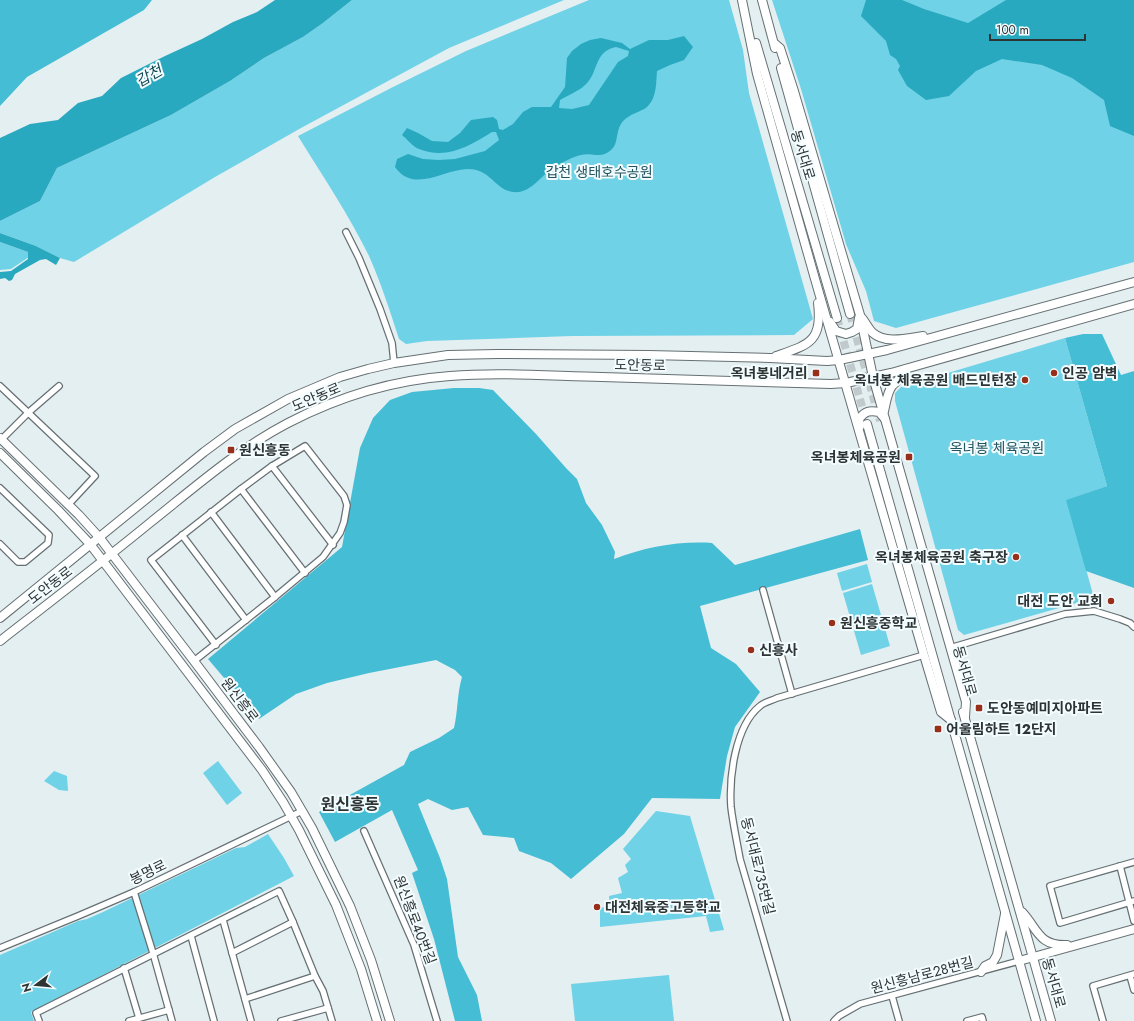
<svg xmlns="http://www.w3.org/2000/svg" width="1134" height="1021" font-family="Jost,'Noto Sans KR',sans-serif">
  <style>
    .green { fill: #6fd2e6 }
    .forest { fill: #45bdd4 }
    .water { fill: #29a9bf; fill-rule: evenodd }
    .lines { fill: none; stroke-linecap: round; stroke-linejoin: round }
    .secondary-tunnel { stroke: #c0c9cc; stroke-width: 8; stroke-dasharray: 8 4; stroke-linecap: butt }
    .street-casing { stroke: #667073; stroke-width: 8 }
    .secondary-casing { stroke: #667073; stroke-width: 10 }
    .street { stroke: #fff; stroke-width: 5.5 }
    .secondary { stroke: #fff; stroke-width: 8 }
    .poi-dot { fill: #982f1b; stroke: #f3fcfe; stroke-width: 1.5 }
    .labels { text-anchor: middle; stroke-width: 4; stroke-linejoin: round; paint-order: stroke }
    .street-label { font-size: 14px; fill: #2e3334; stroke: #f3fcfe }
    .park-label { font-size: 14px; fill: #235560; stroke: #f3fcfe }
    .poi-label { font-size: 14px; font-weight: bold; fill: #2e3334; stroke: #f3fcfe; text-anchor: start }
    .water-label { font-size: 15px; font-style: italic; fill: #154953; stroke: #f3fcfe }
    .quarter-label { font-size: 16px; font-weight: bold; fill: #2e3334; stroke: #f3fcfe }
  </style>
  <rect width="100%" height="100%" fill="#e4eff2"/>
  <g class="green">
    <polygon points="352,0 564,0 449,48 301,128 215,177 74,262 60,258 36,246 0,233 0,221 40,201 57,168 171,115 230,81 264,58 303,37 323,23"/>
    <path d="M 589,0 L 729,0 L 743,50 L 749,93 L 813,319 L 794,335 L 572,336 L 427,341 L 406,344 L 399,339 C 390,311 381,283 369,256 C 349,215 322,175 298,136 L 393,87 L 466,51 Z"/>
    <polygon points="772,0 1134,0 1134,262 896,328 874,321 866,291 846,244 801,89"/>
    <polygon points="0,242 28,252 29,257 11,269 0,270"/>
    <polygon points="1065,338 1107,486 1067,500 1094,598 964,635 958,630 895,401 895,393 901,387"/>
    <polygon points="867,564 872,582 842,591 837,573"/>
    <polygon points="872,584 890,646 861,655 843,593"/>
    <polygon points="218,761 242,793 227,805 203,773"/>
    <polygon points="54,771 67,776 68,791 59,790 44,781"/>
    <polygon points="656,811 690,816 724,930 710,932 706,916 600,927 600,908 610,906 609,896 622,893 618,878 628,872 625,865 631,859 623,849"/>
    <polygon points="268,834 284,858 294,876 31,1012 34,1021 0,1021 0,955 78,921 87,919 103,912 236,848 245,847"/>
    <polygon points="669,975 674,1021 575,1021 571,984"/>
  </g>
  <g class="forest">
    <polygon points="0,0 152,0 144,10 27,77 0,106"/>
    <polygon points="1083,334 1102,334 1121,375 1134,371 1134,588 1086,571 1066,500 1107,486 1065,338"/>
    <path d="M 454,388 L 479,388 L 493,390 L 536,434 L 566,468 L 577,479 L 586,503 L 602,525 L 615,552 L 614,559 C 646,547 678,541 712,543 L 735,565 L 860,529 L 868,560 L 700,606 L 711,648 L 736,664 L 760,692 L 735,727 L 727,756 L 720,799 L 652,798 L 624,834 L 571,879 L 551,863 L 519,851 L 514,838 L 483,835 L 468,807 L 452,810 L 428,799 L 418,804 L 440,858 L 447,879 L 458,957 L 477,995 L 482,1021 L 455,1021 L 434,939 L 412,873 L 418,870 L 392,810 L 335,842 L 319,812 L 404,765 L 410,752 L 439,738 L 454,728 C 458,711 457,694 462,677 L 455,670 L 436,660 L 369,673 L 327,683 L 296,694 L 259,719 L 208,659 L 342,547 L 360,448 L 373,418 L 390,400 L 412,392 Z"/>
  </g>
  <g class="water">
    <polygon points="275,0 352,0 323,23 303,37 264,58 230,81 171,115 57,168 40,201 0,221 0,138 30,124 58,120 78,103 102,96 121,78 165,56 202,39 233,22 257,12"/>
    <polygon points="866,0 902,0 924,9 968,23 1006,0 1134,0 1134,136 1110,126 1104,100 1072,78 1042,65 1002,59 976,71 949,96 926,100 907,86 898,70 900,66 896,59 890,55 886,41 861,16"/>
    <path d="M 684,36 L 693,47 L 684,60 L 670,65 L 657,71 C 656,82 657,97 648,106 C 643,112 628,113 621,124 C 616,131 618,144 612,149 C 601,160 593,152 581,155 C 574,156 559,164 553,168 C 540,176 531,194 513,192 C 495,190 491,169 468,169 C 444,169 414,194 395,167 L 397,159 L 408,154 L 423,159 L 439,160 L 455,159 L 485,151 L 499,140 L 496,132 L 492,132 C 469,146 447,160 419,149 C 413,147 407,139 402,135 L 407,128 L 418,133 L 432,141 L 448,142 L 460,133 L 471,120 L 493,117 L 497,120 L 499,129 L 503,130 L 513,124 L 523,112 L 532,107 L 551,107 L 565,87 L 567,58 L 572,51 L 581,44 L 590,40 L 601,38 L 622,43 L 630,49 L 649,40 L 668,40 ZM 616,47 L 629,51 L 628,56 L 618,62 L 589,105 L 572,109 L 559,108 L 560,100 C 568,95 579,91 585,85 C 599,73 593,52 616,47 Z"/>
    <polygon points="0,233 36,246 60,258 56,265 46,259 40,260 15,274 12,280 9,281 5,278 0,279 0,272 11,271 28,259 28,252 0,242"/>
  </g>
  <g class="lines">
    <g class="secondary-tunnel">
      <polyline points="850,314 880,421"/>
      <polyline points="837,318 867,424"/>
    </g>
    <g class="street-casing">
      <g id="street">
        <polyline points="346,232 359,258 380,309 392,343 394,363"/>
        <polyline points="0,386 95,476 68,505"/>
        <polyline points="0,441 29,412 59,386"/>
        <polyline points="272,466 333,545"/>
        <polyline points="0,488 49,535 48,543 25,562 18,562 0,544"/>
        <polyline points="241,489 305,573"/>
        <polyline points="211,512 275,597"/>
        <polyline points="182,535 246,620"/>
        <polyline points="763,590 792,694"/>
        <polyline points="950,648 1065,614 1094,611 1120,619 1130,623 1134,627"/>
        <polyline points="194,661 275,597 323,557 340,533 344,522 347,505 344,496 305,446 272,466 241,489 151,560 216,645"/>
        <polyline points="364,831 414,945 437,1021"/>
        <polyline points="1134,862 1050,886 1060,923 1134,901"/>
        <polyline points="1120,866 1134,921"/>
        <polyline points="134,892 153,953 172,1021"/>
        <polyline points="223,920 251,1021"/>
        <polyline points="191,936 214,1021"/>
        <polyline points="0,948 78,916 134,892 302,811"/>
        <polyline points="232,953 293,922"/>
        <polyline points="124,968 139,1018"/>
        <polyline points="1130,976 1134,990"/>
        <polyline points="892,996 899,1021"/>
        <polyline points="245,999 315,976"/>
        <polyline points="39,1021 36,1013 279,891 293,922 315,976 323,991 332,1021"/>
        <polyline points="129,1021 169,1010"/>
        <polyline points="281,1021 328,1008"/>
        <path d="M 787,1021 L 740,859 C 737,842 733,824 731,807 C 729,777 735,726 760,706 C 764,702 771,701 777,698 L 924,655"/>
        <polyline points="834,1021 839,1016 860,1004 1019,961"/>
        <polyline points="967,1021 982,1017 983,1021"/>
        <polyline points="1103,1021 1093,986 1134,974"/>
      </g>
    </g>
    <g class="secondary-casing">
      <g id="secondary">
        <polyline points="742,0 757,74 815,279 924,655 941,712 951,720"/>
        <polyline points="762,0 775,48"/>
        <polyline points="756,43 837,318"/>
        <polyline points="774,43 780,48 793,88 860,315 873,377 966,702 965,717"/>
        <polyline points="781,68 850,314"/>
        <path d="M 862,318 C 866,323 869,330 873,333 C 885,344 908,338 923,336"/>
        <polyline points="830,322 836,331 846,334 852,332 857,329 859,318"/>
        <path d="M 776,356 C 808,345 823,342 818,303"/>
        <path d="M 884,411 C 886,403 887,393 892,386 C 898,380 903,377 906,369"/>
        <polyline points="867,424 1036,1021"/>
        <path d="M 860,426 L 859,419 C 865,411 870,410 879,412 L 885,419"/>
        <polyline points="0,438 79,515 99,537 194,661 259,747 291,792 312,828 350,906 371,960 390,1021"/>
        <polyline points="0,453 58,510 90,544 262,770 283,802 299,830 336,905 361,969 377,1021"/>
        <polyline points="0,618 204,452 235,429 288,399 340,377 368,369 394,363 448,355 497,354 649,355 770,358 827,361 839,360 887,350 1134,282"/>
        <path d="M 0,641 C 50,602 101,563 151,522 C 195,487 238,449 288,423 C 338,397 394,380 450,376 C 500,372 552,376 602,377 C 678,379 754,382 831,384 L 846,383 L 891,373 L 1134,304"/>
        <polyline points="963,712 1051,1021"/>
        <path d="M 1022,912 C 1038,929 1038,946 1067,945"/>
        <polyline points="1019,961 1134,929"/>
        <polyline points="981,972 985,966 993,962 997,955 1005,914"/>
      </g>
    </g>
    <use href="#street" class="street"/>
    <use href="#secondary" class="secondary"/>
  </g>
  <g class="poi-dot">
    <rect x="812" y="369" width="8" height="8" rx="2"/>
    <circle cx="1054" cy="373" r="4"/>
    <circle cx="1025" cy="380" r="4"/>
    <rect x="227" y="446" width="8" height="8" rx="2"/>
    <rect x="905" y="453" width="8" height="8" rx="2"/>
    <circle cx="1016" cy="557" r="4"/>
    <circle cx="1111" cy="601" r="4"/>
    <circle cx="832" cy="623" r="4"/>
    <circle cx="751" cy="650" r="4"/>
    <rect x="975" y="704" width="8" height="8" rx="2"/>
    <rect x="934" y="725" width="8" height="8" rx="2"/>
    <circle cx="597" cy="907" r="4"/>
  </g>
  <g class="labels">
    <g class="street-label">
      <text transform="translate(803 155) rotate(73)" y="5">동서대로</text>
      <text transform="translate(640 365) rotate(1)" y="5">도안동로</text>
      <text transform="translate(316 397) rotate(-23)" y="5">도안동로</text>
      <text transform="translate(50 585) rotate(-38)" y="5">도안동로</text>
      <text transform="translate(965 671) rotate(74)" y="5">동서대로</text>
      <text transform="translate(240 700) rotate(53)" y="5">원신흥로</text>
      <text transform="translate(758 866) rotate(76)" y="5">동서대로735번길</text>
      <text transform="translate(148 872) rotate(-26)" y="5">봉명로</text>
      <text transform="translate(415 920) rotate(69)" y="5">원신흥로40번길</text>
      <text transform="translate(922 975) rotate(-15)" y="5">원신흥남로28번길</text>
      <text transform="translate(1054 983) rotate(74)" y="5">동서대로</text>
    </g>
    <g class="park-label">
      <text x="599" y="177">갑천 생태호수공원</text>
      <text x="997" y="453">옥녀봉 체육공원</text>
    </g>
    <g class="poi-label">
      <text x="808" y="378" text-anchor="end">옥녀봉네거리</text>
      <text x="1062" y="378">인공 암벽</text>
      <text x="1017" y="385" text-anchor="end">옥녀봉 체육공원 배드민턴장</text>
      <text x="239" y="455">원신흥동</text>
      <text x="901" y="462" text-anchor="end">옥녀봉체육공원</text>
      <text x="1008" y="562" text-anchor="end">옥녀봉체육공원 축구장</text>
      <text x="1103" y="606" text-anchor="end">대전 도안 교회</text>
      <text x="840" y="628">원신흥중학교</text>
      <text x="759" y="655">신흥사</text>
      <text x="987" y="713">도안동예미지아파트</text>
      <text x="946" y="734">어울림하트 12단지</text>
      <text x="605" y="912">대전체육중고등학교</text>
    </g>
    <g class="water-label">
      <text transform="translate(149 76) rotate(-30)" y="5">갑천</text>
    </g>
    <g class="quarter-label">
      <text x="350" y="810">원신흥동</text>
    </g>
  </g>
  <g transform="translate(36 985) rotate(254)" stroke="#f3fcfe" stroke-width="3" paint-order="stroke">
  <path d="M0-3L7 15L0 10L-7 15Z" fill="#2e3334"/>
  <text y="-6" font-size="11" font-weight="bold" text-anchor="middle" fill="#2e3334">N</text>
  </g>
  <path d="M990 34v6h95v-6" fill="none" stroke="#2e3334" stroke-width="2"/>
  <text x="996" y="34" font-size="12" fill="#2e3334" stroke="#f3fcfe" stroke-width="3" paint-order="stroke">100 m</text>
</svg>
